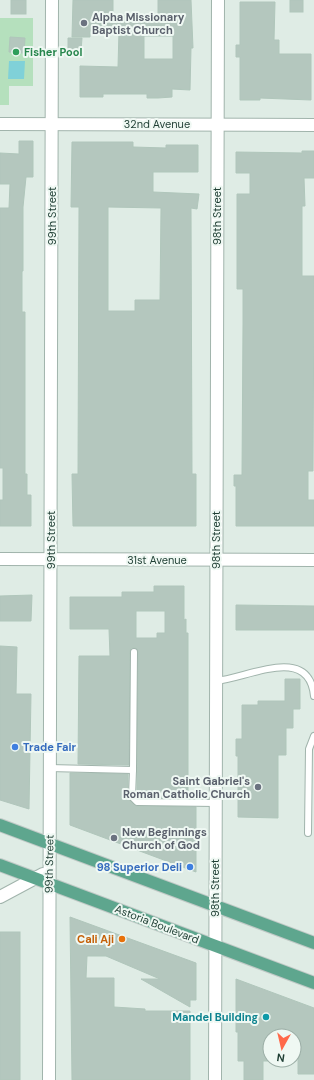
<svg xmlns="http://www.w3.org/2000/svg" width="314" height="1080" font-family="'DM Sans',sans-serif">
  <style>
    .green { fill: #b5e0bd }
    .water { fill: #80d1d8 }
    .building { fill: #b4c7be; stroke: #b0c6bb; fill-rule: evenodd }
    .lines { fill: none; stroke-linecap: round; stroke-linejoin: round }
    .service-casing { stroke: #a1b4ac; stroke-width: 8 }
    .minor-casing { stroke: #a1b4ac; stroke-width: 14 }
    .primary-casing { stroke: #c0c9c6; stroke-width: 14 }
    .service { stroke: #fff; stroke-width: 6 }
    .minor { stroke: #fff; stroke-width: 12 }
    .primary { stroke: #5ea68e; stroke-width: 12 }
    .worship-dot { fill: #6b7280; stroke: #eff8f3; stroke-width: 1.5 }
    .leisure-dot { fill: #2e9e5b; stroke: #eff8f3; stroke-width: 1.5 }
    .shop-dot { fill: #3f7fe0; stroke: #eff8f3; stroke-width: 1.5 }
    .food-dot { fill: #e8710a; stroke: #eff8f3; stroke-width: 1.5 }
    .culture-dot { fill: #0f9aa8; stroke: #eff8f3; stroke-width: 1.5 }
    .labels { text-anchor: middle; stroke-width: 4; stroke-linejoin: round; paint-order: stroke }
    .worship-label { font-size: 11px; font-weight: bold; fill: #5b616d; stroke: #eff8f3; text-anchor: start }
    .leisure-label { font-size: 11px; font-weight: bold; fill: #27864d; stroke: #eff8f3; text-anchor: start }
    .street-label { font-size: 11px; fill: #1e3e33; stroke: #eff8f3 }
    .shop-label { font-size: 11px; font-weight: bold; fill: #366cbe; stroke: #eff8f3; text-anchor: start }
    .food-label { font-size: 11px; font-weight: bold; fill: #c56008; stroke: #eff8f3; text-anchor: end }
    .culture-label { font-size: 11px; font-weight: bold; fill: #0d838f; stroke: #eff8f3; text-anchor: end }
  </style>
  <rect width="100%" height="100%" fill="#dfece5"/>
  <polygon class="green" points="0,18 33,18 33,86 9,86 9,105 0,105"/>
  <polygon class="water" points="9,61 25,61 24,79 8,79"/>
  <g class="building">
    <rect x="11" y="0" width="15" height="14"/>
    <path d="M 73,0 L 113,0 L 113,16 L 158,14 L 158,0 L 191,0 L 193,48 L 191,48 L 190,90 L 172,89 L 172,97 L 158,98 L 147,98 L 147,94 L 103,94 L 103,97 L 80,97 L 80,66 L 118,67 L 119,31 L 90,31 L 90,37 L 72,37 ZM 144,36 L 173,36 L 173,59 L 144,59 Z"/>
    <rect x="290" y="0" width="13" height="12"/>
    <polygon points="240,2 275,2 274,40 279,40 279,54 311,54 311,100 260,98 260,100 240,100 240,57 236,57 236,45 240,45"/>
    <polygon points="10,37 25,38 24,53 9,52"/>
    <polygon points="68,38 82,38 81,51 68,50"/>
    <polygon points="19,141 33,141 33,177 26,177 23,207 23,271 22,271 22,312 25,312 25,474 27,474 27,495 31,495 31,526 0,526 0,500 3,500 3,468 0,468 0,208 9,208 10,184 0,184 0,153 19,154"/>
    <path d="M 72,142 L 133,142 L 133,147 L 166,148 L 166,145 L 198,145 L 198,172 L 153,172 L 153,192 L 199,194 L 197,209 L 191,208 L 192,474 L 196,474 L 196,526 L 73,526 L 72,474 L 78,474 L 79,207 L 71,207 ZM 108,207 L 161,208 L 160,300 L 135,300 L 135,311 L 108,311 Z"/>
    <polygon points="302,151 314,151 314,178 304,178 305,206 302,206 302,276 314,276 313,471 308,471 308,500 314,500 314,526 236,526 236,486 234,486 234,475 242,475 243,325 243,289 237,289 237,194 250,194 250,173 236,173 236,152 302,153"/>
    <path d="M 154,586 L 184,586 L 184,620 L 186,619 L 186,633 L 188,633 L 188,798 L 139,798 L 137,795 L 138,652 L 136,648 L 131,648 L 130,652 L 129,765 L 78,764 L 79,656 L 110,656 L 109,629 L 70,629 L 70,597 L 122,597 L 122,592 L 154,592 ZM 136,611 L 165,611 L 165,633 L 157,633 L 157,638 L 136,638 Z"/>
    <polygon points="32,595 31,621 0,621 0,596"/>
    <polygon points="236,605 314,606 314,630 236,630"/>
    <polygon points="0,646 17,647 16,694 31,694 29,809 0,800"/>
    <polygon points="285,679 300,679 300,709 293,709 293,728 286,728 286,755 278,755 278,818 238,817 238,756 236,756 236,739 242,739 242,705 258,705 258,701 285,701"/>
    <polygon points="70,773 128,774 128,798 136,806 196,807 196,872 70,825"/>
    <polygon points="70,917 196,963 196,1000 190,1000 190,1007 141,979 160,979 106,956 87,956 86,978 114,978 114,1007 145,1009 145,1011 190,1011 190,1080 72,1080"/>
    <rect x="0" y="932" width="20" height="148"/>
    <polygon points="236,979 314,1008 314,1074 298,1074 298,1054 294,1054 294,1036 270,1036 270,1061 263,1061 263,1080 244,1080 244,1061 238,1061 238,1032 236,1032"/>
  </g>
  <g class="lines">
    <g class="service-casing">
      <g id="service">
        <path d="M 216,681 C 248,678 309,644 314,696"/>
        <polyline points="49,768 133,770 134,652"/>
        <polyline points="133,770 132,797 137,802 216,803"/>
        <polyline points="308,833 309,749 314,736"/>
      </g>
    </g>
    <g class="minor-casing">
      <g id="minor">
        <polyline points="0,124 314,125"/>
        <polyline points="0,559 314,560"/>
        <polyline points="0,897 43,874"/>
        <polyline points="49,1080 52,0"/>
        <polyline points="215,1080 218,0"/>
      </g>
    </g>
    <g class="primary-casing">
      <g id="primary">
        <polyline points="0,825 314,943"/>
        <polyline points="0,865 314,983"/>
      </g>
    </g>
    <use href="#service" class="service"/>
    <use href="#minor" class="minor"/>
    <use href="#primary" class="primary"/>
  </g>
  <g class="worship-dot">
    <circle cx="84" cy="23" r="4"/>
    <circle cx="258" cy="787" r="4"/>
    <circle cx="114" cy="838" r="4"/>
  </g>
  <circle class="leisure-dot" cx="16" cy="52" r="4"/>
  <g class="shop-dot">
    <circle cx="15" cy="747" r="4"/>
    <circle cx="190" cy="867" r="4"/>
  </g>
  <circle class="food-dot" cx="122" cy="939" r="4"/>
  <circle class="culture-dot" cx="266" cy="1017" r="4"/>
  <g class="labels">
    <g class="worship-label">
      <text x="92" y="21">Alpha Missionary<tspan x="92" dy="13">Baptist Church</tspan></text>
      <text x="250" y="785" text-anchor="end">Saint Gabriel's<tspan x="250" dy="13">Roman Catholic Church</tspan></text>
      <text x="122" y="836">New Beginnings<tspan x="122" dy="13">Church of God</tspan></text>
    </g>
    <g class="leisure-label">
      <text x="24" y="56">Fisher Pool</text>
    </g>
    <g class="street-label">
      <text x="157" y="128">32nd Avenue</text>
      <text transform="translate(52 216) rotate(-90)" y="4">99th Street</text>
      <text transform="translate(217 216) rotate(-90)" y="4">98th Street</text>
      <text transform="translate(51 540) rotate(-90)" y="4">99th Street</text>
      <text transform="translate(216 540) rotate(-90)" y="4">98th Street</text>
      <text x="157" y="564">31st Avenue</text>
      <text transform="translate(49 864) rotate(-89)" y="4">99th Street</text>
      <text transform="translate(215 888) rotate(-90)" y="4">98th Street</text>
      <text transform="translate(157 924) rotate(21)" y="4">Astoria Boulevard</text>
    </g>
    <g class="shop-label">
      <text x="23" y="751">Trade Fair</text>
      <text x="182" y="871" text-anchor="end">98 Superior Deli</text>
    </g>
    <g class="food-label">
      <text x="114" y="943">Cali Aji</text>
    </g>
    <g class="culture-label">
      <text x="258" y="1021">Mandel Building</text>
    </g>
  </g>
  <g transform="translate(282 1048) rotate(188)"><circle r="19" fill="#eff8f3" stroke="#9baea6"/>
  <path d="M0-3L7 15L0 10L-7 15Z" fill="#ff694a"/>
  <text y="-6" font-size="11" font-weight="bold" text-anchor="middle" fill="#1e3e33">N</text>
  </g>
</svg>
